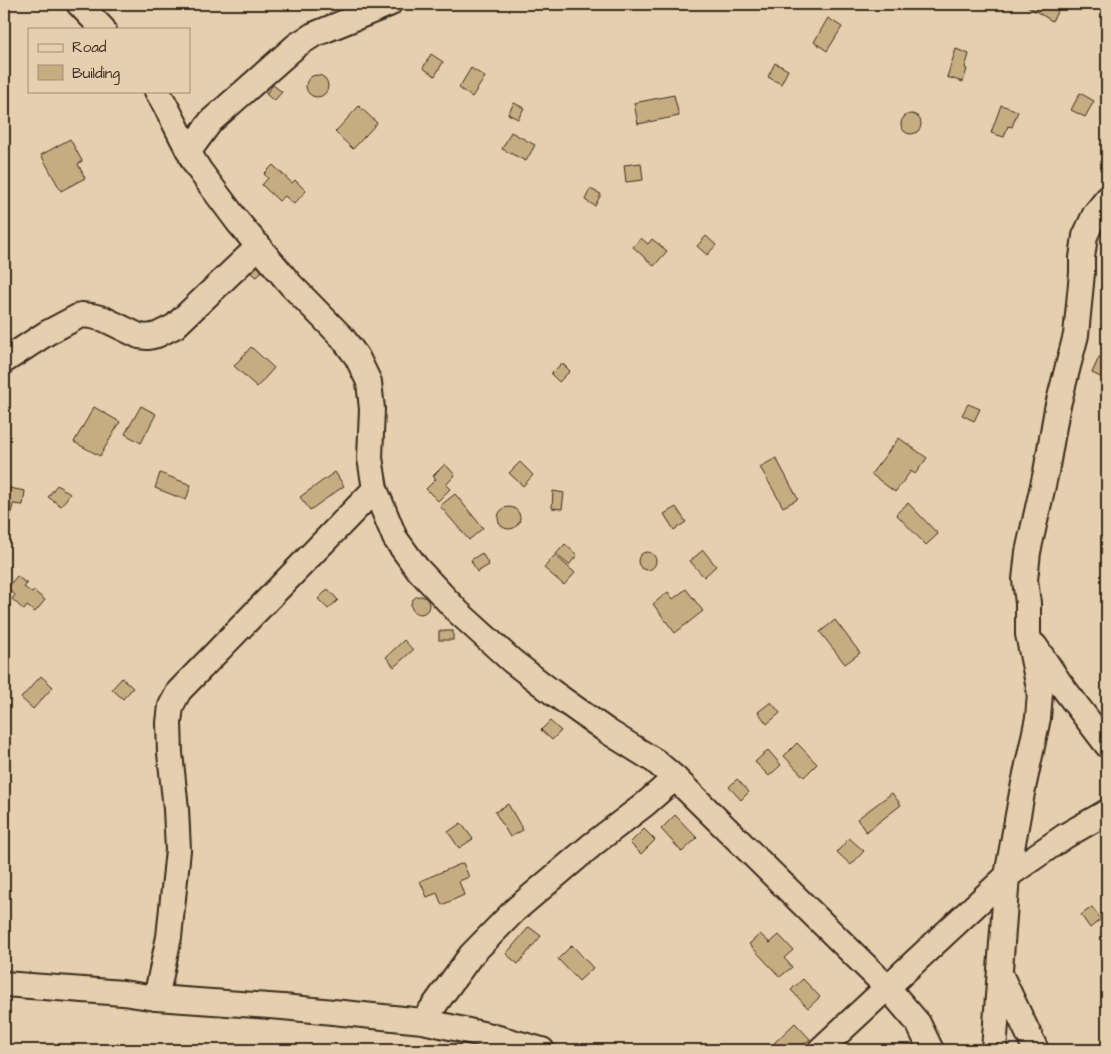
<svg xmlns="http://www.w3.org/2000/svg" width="1111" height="1054" font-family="'Architects Daughter',sans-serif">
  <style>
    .building { fill: #c6ad81; stroke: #3b2a1e }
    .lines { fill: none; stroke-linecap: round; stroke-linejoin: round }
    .minor-casing { stroke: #3b2a1e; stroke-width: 28 }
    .minor { stroke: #e5cfae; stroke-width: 24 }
  </style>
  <rect width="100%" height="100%" fill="#e5cfae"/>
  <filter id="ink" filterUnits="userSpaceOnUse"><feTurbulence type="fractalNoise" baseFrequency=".02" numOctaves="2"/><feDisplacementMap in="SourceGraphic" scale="10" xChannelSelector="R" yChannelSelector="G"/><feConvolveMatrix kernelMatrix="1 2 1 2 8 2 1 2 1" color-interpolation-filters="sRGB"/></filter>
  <g filter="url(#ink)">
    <g class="building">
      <polygon points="1024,4 1062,4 1052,21"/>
      <polygon points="828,18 842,27 827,51 814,42"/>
      <polygon points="956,49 969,54 965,68 967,69 963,82 947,77"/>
      <polygon points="431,54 443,62 435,76 423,68"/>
      <polygon points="775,63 788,70 781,84 768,77"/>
      <polygon points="471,68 485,77 472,97 459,88"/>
      <circle cx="317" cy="86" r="11"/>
      <polygon points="273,85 282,92 274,101 266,94"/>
      <polygon points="1080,93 1094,101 1085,117 1071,110"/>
      <polygon points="674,95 679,116 638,124 634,103"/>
      <polygon points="514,103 524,108 518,119 508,114"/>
      <polygon points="1001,105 1018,111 1012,127 1008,126 1004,137 991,133"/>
      <polygon points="359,106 377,123 353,149 335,132"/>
      <circle cx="911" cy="124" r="10"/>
      <polygon points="511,132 535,145 526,161 502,149"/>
      <polygon points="70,139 82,161 78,164 85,178 61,191 41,155"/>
      <polygon points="641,163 643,180 626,182 624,165"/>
      <polygon points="273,165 292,183 295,180 306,191 294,204 285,196 279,201 262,185 268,178 264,174"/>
      <polygon points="590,189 601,194 595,206 585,200"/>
      <polygon points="706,236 716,245 707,255 697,246"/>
      <polygon points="641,238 648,244 652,239 667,251 654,266 633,247"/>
      <polygon points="257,264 263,269 257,277 251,273"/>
      <polygon points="251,347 274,368 257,387 234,366"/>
      <polygon points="1099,357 1107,360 1107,380 1092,373"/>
      <polygon points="562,363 570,371 559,382 551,374"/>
      <polygon points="968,404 980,409 974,421 962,415"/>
      <polygon points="141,406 156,414 141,443 125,434"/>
      <polygon points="94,407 120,422 100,456 74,442"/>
      <polygon points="899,438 927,458 915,474 911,471 895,492 871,474"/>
      <polygon points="776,458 798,499 783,507 760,467"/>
      <polygon points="520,462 533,475 523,486 509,473"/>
      <polygon points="445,464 455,475 446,485 450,489 438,501 426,489 436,479 433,476"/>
      <polygon points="335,472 344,486 310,510 300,497"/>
      <polygon points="160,473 191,485 186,500 155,488"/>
      <polygon points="57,485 70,494 61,506 48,497"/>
      <polygon points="4,487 25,491 23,505 13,504 9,525 4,524"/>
      <polygon points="553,491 564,493 562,509 552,508"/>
      <polygon points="455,494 483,528 469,540 440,506"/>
      <polygon points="908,503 938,534 926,545 896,514"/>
      <polygon points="676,507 686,522 674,530 664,514"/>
      <circle cx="509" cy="518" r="11"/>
      <polygon points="565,544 577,555 569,565 556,554"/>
      <polygon points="703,550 716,566 704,577 690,561"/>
      <circle cx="647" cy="561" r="9"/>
      <polygon points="482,553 489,565 477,572 471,560"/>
      <polygon points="555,555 575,573 564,585 544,568"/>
      <polygon points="17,576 27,584 24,587 32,593 34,591 45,600 35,612 27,606 24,610 12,599 15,595 7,588"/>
      <polygon points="328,589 338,600 328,609 318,599"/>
      <polygon points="686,589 703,611 675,633 653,604 668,592 673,599"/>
      <circle cx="420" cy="605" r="9"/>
      <polygon points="835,620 860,653 845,664 820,632"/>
      <rect x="439" y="631" width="14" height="9"/>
      <polygon points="404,640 413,650 394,667 386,657"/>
      <polygon points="41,676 53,687 33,709 21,698"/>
      <polygon points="122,678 133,688 123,699 112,689"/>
      <polygon points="771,702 780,713 767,724 758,712"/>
      <polygon points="550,721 561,731 552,740 541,730"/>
      <polygon points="797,743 817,764 804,777 784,756"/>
      <polygon points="768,750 781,765 769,776 755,762"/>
      <polygon points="737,779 749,792 741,800 729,787"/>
      <polygon points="892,793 901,805 866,832 857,819"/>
      <polygon points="508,804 523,830 510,837 495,812"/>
      <polygon points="675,815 697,838 682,852 661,829"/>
      <polygon points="461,823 473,839 459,848 448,832"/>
      <polygon points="644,829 655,840 641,854 630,843"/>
      <polygon points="849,838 864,851 851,865 837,852"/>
      <polygon points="463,863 469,877 459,881 464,895 442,905 437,893 427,897 420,881"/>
      <polygon points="1092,907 1101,919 1090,928 1081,915"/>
      <polygon points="529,927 541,936 518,964 506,954"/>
      <polygon points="760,934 770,943 779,935 793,950 784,958 792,967 780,977 749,944"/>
      <polygon points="572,945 593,968 579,981 558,959"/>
      <polygon points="803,979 820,997 808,1008 791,990"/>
      <polygon points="795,1023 810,1039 798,1050 781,1050 774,1043"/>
    </g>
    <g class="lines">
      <g class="minor-casing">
        <g id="minor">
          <polyline points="79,4 103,29"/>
          <polyline points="389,4 313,35 297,45 211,121 189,151 193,160 200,171 238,222 291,285 342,337 357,357 369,382 372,409 370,458 375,489 395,538 416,567 458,612 512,661 552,692 607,731 655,761 675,778 888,988 918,1023 931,1050"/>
          <path d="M 157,91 C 169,110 178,131 189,151"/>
          <polyline points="4,361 47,333 81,315 92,316 104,319 139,336 148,337 157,335 175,326 259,246"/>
          <polyline points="1035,646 1059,682 1107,745"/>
          <polyline points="1001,976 1036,1050"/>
          <polyline points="4,984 123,993 156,998 283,1007 423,1021 491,1036 542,1050"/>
          <polyline points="156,998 169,937 178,850 176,809 170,753 169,723 171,706 179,691 375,489"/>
          <polyline points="423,1021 471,955 515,910 593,844 644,805 675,778"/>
          <polyline points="820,1050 1007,876 1065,836 1107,812"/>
          <polyline points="994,1050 1007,876 1022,793 1038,718 1040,693 1028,634 1028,603 1025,580 1028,552 1046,472 1057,409 1076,335 1082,273 1082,258 1085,236 1095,214 1107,199"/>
        </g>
      </g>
      <use href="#minor" class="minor"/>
    </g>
  </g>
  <rect width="1111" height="1054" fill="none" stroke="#e5cfae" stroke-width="20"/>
  <rect x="10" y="10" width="1091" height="1034" fill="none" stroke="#3b2a1e" stroke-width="2" filter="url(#ink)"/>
  <rect x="28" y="28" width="162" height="65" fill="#e5cfae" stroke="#a18d74"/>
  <rect x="38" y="44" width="25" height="8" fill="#e5cfae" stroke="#a18d74"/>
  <text x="72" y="52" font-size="15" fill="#3b2a1e">Road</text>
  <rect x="38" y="65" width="25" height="15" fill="#c6ad81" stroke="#a18d74"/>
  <text x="72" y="78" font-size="15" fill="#3b2a1e">Building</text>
</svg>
